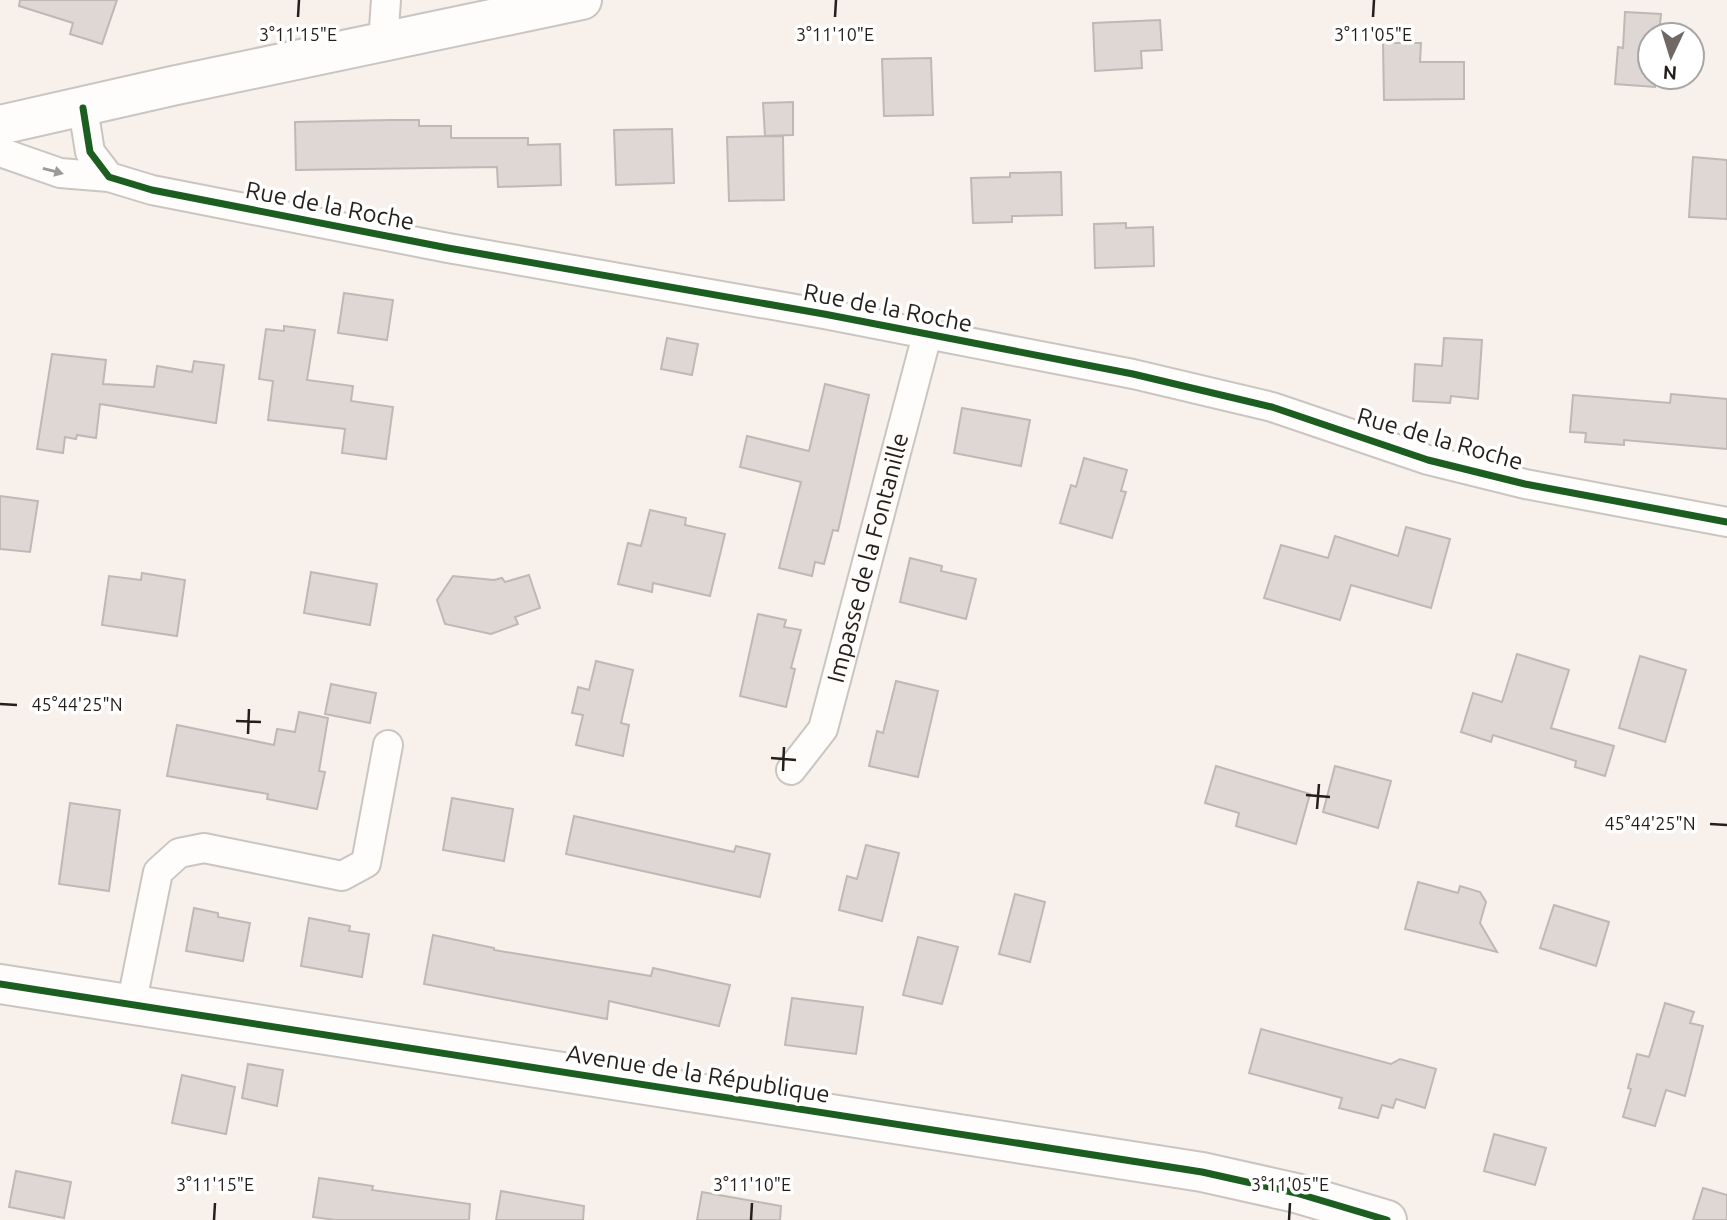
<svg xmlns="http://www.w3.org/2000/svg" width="1727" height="1220" font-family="Ubuntu,sans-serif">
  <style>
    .building { fill: #ded7d3; stroke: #bfb8b4; stroke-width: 2 }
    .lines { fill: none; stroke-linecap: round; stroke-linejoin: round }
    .street-casing { stroke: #cbc5c0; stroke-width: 32 }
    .secondary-casing { stroke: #cbc5c0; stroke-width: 42 }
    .street { stroke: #fefdfc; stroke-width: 28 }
    .secondary { stroke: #fefdfc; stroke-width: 38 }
    .cycleway-casing { stroke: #fff; stroke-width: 11 }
    .cycleway { stroke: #1b5e20; stroke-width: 7 }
    .oneway { fill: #9c9997 }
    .ticks { fill: none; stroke: #251f1b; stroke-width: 2.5 }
    .labels { text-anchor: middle; stroke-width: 7; stroke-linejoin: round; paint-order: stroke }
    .street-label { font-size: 24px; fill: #251f1b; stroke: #fff }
    .ticks-label { font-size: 18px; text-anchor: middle; fill: #251f1b; stroke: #fff; stroke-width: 7; stroke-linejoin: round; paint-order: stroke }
  </style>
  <rect width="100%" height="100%" fill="#f8f0eb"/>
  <g class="building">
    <polygon points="20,0 117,0 102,44 70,34 73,23 19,6"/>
    <polygon points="1625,12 1661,14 1659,35 1650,35 1650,77 1656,77 1655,87 1615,84 1618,47 1623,48"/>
    <polygon points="1160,20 1162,50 1141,51 1142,68 1095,71 1093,23"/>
    <polygon points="1383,43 1421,43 1420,62 1464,62 1464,99 1384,100"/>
    <polygon points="931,58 933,115 884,116 882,59"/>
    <polygon points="793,102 793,135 765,136 763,103"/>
    <polygon points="390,120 419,120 419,126 451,126 451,138 528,138 528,145 560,144 561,185 498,187 497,167 296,170 295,122"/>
    <polygon points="672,129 674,183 616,185 614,130"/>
    <polygon points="783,136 784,200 729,201 727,137"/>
    <polygon points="1693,157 1727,160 1727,219 1689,217"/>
    <polygon points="1061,172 1062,215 1012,216 1012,222 973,223 971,178 1010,177 1010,173"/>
    <polygon points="1126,223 1126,228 1153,227 1154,266 1095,268 1094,224"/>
    <polygon points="344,293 393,300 387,340 338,333"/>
    <polygon points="284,326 315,330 307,380 353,386 351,401 393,407 386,459 342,453 345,429 268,420 273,381 259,379 266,329 284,331"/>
    <polygon points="667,338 698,344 692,375 661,369"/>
    <polygon points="1444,338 1482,340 1478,399 1451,396 1450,403 1413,401 1415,364 1442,366"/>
    <polygon points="52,354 106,360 103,384 154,387 157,366 192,372 194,361 224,365 216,423 100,404 96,438 77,435 76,439 65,437 63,453 37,449"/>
    <polygon points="825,384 869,395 838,531 833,530 824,564 815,562 812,576 779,568 801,482 740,467 747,436 809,451"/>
    <polygon points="1671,394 1727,399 1727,449 1624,440 1624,445 1585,442 1586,433 1570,432 1573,395 1670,403"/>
    <polygon points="962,408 1030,420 1021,466 954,453"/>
    <polygon points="1084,458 1127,470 1121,491 1126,492 1112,538 1060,523 1071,485 1076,487"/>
    <polygon points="0,496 38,501 30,552 0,549"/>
    <polygon points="650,510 686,518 685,525 725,534 710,596 653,583 652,592 618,584 628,543 641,546"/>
    <polygon points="1406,527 1450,539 1431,608 1351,585 1340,620 1264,598 1281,545 1328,558 1335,536 1398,556"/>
    <polygon points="910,558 942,566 941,571 976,579 966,619 900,602"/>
    <polygon points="311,572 377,584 370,625 304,613"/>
    <polygon points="142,573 185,580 177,636 102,625 109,576 141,580"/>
    <polygon points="529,575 540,608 515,617 518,624 491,634 445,624 437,600 453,576 494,580 502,578 505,582"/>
    <polygon points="758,614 786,620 784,627 801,630 791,668 795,669 786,707 740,696"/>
    <polygon points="1517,654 1569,670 1551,728 1614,746 1605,776 1575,767 1576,761 1493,735 1491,742 1461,732 1473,693 1502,702"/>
    <polygon points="1640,656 1686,670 1665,742 1619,728"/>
    <polygon points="596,661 633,670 621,723 629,725 623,756 576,745 583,715 572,713 578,687 589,690"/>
    <polygon points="896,681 938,691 918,777 869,766 877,731 883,733"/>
    <polygon points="331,684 376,693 370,723 325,714"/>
    <polygon points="299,712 328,718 319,771 325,772 317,809 267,799 268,794 167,776 177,725 274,745 277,729 295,732"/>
    <polygon points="1216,766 1310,794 1296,844 1236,826 1239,813 1205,803"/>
    <polygon points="1335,766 1391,781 1378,828 1323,812"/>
    <polygon points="452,798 513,809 504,861 443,850"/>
    <polygon points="70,803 120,810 109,891 59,884"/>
    <polygon points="574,816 734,852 736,846 770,854 760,897 566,854"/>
    <polygon points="866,845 899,853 882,921 839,910 847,876 857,879"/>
    <polygon points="1418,882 1458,893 1460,886 1480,892 1486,902 1480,923 1497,952 1405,929"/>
    <polygon points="1015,894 1045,902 1030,962 999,954"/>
    <polygon points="1554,905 1609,922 1596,966 1540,948"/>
    <polygon points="194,908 218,913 218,917 250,923 243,961 186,951"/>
    <polygon points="309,918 350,926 349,931 369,934 362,977 301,966"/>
    <polygon points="433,935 494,948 494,950 651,976 653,968 730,985 719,1026 609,1001 607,1019 424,984"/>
    <polygon points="918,937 958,947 942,1004 903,995"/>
    <polygon points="792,998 863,1007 856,1054 785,1045"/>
    <polygon points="1665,1003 1694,1012 1690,1023 1703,1026 1685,1096 1666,1090 1655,1126 1623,1117 1631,1089 1628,1088 1637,1054 1649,1057"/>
    <polygon points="1261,1029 1391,1064 1400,1059 1436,1069 1425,1108 1396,1099 1393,1108 1382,1105 1378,1118 1339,1108 1342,1098 1249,1073"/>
    <polygon points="248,1064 283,1070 277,1106 242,1098"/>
    <polygon points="182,1075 235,1087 226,1134 172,1123"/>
    <polygon points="1494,1134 1546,1148 1535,1185 1484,1171"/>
    <polygon points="16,1171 71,1182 64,1218 9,1207"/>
    <polygon points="319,1178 373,1186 372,1190 470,1204 469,1220 335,1220 313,1217"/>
    <polygon points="1703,1188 1727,1195 1727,1220 1693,1220"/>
    <polygon points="501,1191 584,1206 583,1220 496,1220"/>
    <polygon points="702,1192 781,1206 780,1220 697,1220"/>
  </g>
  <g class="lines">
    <g class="street-casing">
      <g id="street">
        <polyline points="383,42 386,0"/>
        <polyline points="83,108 90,152 109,177 152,190 448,248 824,314 1133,374 1272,407 1428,460 1525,484 1727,522"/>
        <polyline points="0,152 60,173 109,177"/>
        <path id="s1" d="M 791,770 L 823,729 L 927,335"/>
        <polyline points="131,1006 158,872 179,853 204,848 342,876 366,863 388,745"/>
      </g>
    </g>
    <g class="secondary-casing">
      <g id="secondary">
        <polyline points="0,125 172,86 582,0"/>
        <polyline points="0,984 1202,1172 1296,1193 1387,1220"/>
      </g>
    </g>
    <use href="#street" class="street"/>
    <use href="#secondary" class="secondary"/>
    <g class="cycleway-casing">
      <g id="cycleway">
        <polyline points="83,108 90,152 109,177 152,190 448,248 824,314 1133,374 1272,407 1428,460 1525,484 1727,522"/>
        <polyline points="0,984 1202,1172 1296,1193 1387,1220"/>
      </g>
    </g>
    <use href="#cycleway" class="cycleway"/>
  </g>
  <defs><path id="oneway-solid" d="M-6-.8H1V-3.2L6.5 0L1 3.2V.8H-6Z" transform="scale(1.75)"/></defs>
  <use class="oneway" href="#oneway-solid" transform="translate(53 171) rotate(15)"/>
  <path class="ticks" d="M 298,17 L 299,0M 835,17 L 836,0M 1373,17 L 1374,0M 0,704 L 17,705M 236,721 L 261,722M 248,734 L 249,709M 771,758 L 796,760M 783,771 L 784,747M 1306,795 L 1330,797M 1317,809 L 1319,784M 1710,824 L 1727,825M 214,1220 L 215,1203M 751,1220 L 752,1203M 1289,1220 L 1290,1203"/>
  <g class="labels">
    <g class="street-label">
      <text transform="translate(330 206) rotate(11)" y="8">Rue de la Roche</text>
      <text transform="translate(888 308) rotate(11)" y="8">Rue de la Roche</text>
      <text transform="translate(1440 439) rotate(16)" y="8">Rue de la Roche</text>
      <text dy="8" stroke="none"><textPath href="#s1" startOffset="229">Impasse de la Fontanille</textPath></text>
      <text transform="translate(698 1074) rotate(9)" y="8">Avenue de la République</text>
    </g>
  </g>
  <g class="ticks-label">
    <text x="298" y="41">3°11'15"E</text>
    <text x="835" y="41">3°11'10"E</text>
    <text x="1373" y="41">3°11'05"E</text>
    <text x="77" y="711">45°44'25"N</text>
    <text x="1650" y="830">45°44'25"N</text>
    <text x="215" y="1191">3°11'15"E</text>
    <text x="752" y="1191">3°11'10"E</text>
    <text x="1290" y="1191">3°11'05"E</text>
  </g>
  <g transform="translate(1671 56) rotate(184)"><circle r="33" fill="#ffffff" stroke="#a8a5a4" stroke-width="2"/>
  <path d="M0-5L12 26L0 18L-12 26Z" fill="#6f6864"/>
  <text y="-10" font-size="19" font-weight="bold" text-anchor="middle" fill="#251f1b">N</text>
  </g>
</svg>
